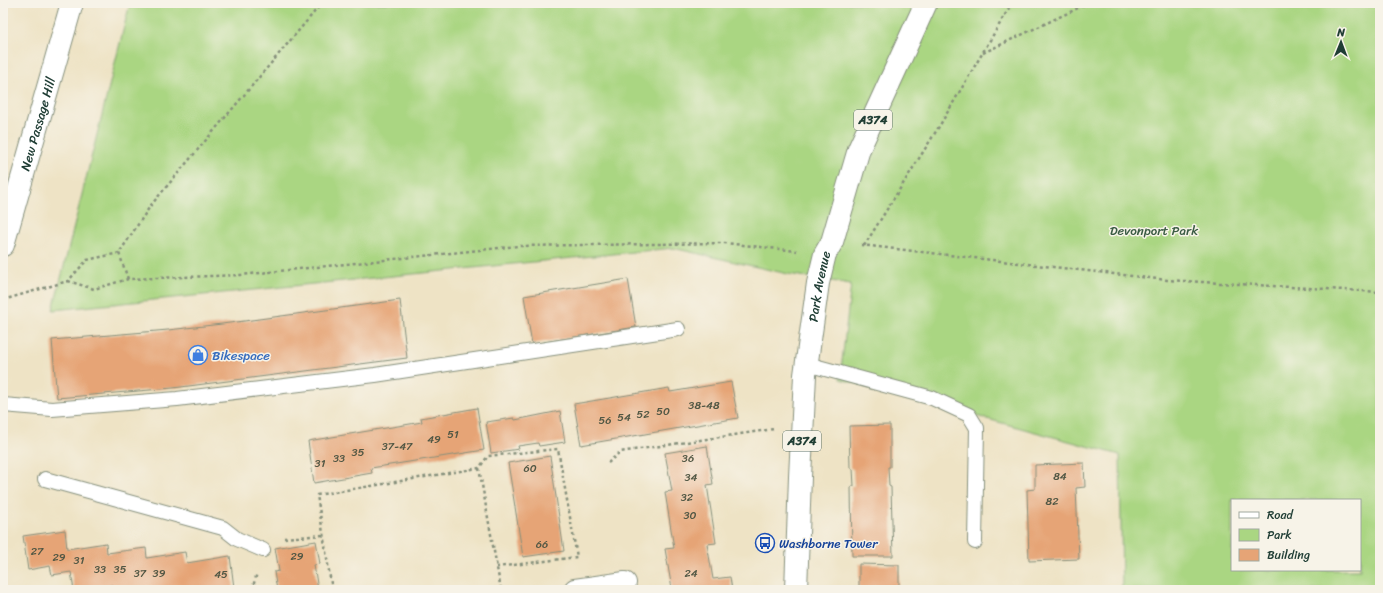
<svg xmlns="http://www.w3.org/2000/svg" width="1383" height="593" font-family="Sriracha,sans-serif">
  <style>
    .green { fill: #aad682; stroke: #648a5b; fill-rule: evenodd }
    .building { fill: #e6a476 }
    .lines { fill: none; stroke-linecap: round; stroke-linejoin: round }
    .lane-casing { stroke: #86907c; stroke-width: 16 }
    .street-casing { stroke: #86907c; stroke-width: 24 }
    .primary-casing { stroke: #86907c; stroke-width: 24 }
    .path { stroke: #86907c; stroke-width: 2.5; stroke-dasharray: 3 3; stroke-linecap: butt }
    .lane { stroke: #fff; stroke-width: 14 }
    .street { stroke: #fff; stroke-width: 22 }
    .primary { stroke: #fff; stroke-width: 22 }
    .labels { text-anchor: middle; stroke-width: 3; stroke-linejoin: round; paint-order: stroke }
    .number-label { font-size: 11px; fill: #515744 }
    .shield { fill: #f7f3e8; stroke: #60746a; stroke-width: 1 }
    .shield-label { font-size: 12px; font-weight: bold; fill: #1f3d34 }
    .street-label { font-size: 13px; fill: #1f3d34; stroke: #f7f3e8 }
    .park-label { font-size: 13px; fill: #3b5c44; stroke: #f7f3e8 }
    .shop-label { font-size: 13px; fill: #366cbe; stroke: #f7f3e8; text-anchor: start }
    .transit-label { font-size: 13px; fill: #164399; stroke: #f7f3e8; text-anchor: start }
  </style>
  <rect width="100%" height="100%" fill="#f7f3e8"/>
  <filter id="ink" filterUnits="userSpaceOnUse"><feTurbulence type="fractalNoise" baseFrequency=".025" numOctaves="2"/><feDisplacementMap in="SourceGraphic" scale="8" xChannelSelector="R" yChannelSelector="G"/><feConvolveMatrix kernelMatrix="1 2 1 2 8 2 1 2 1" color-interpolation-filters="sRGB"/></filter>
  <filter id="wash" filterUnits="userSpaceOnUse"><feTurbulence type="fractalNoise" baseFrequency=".012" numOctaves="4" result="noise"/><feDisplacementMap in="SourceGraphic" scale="16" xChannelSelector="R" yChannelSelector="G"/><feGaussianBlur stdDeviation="0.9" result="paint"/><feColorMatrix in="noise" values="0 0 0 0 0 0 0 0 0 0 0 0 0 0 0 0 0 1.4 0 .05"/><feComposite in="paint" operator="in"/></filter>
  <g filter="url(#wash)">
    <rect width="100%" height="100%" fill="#eee3c5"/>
    <path class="green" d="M 130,3 L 1380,3 L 1380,590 L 1122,590 L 1120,455 L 840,379 L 851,284 L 788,274 L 673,248 L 53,310 ZM 1232,500 L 1360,500 L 1360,570 L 1232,570 Z"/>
    <g id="blocks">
      <g class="building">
        <polygon points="628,279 636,327 532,344 524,296"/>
        <polygon points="400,300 407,358 173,388 57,398 52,340 168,330 222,324"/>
        <polygon points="731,382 738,418 581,445 574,404 669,388 670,392"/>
        <polygon points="477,408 484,450 371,468 372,473 314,483 308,441 422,422 421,418"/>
        <polygon points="560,411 565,442 539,446 538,443 518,446 519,449 491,453 486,422 514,418 515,420"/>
        <polygon points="890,425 890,467 888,467 889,486 891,487 893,556 852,556 851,486 854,486 853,469 850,468 849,426"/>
        <polygon points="707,446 713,484 707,485 716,543 707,544 713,579 730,577 732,590 672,589 665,549 674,548 665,492 672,491 665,453"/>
        <polygon points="550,456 564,551 523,557 508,463"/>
        <polygon points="1084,463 1085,487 1076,488 1079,559 1029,561 1027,490 1035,489 1035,465"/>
        <polygon points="65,530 67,549 106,543 107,553 146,548 147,558 185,552 187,563 230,556 234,588 221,590 112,590 112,585 74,590 71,572 52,575 50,566 28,570 23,536"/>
        <polygon points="316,541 320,564 314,565 318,590 277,590 274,572 279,571 275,548"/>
        <polygon points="859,564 899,565 899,590 859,590"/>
      </g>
    </g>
  </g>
  <g filter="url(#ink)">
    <use href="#blocks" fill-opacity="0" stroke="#86907c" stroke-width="1"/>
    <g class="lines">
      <g class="lane-casing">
        <g id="lane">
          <polyline points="807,364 932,398 969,415 977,428 975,542"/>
          <polyline points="3,405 52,409 177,399 375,375 678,329"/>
          <polyline points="45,479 223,528 237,539 263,550"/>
        </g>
      </g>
      <g class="street-casing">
        <g id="street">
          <path id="s1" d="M 3,245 L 72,3"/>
          <polyline points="575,590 625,583"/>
        </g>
      </g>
      <g class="primary-casing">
        <g id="primary">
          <path id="s2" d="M 796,590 L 800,477 L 805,375 L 818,283 L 825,254 L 832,242 L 859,149 L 926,3"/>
        </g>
      </g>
      <g class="path">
        <polyline points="983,53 1089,3"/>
        <polyline points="861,245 1167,280 1380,292"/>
        <polyline points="864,246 940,125 1012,3"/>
        <polyline points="128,279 119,253 151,205 322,3"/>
        <polyline points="68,281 94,289 128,279 241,275 518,246 725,243 797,251"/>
        <polyline points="3,300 68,281 87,260 119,253"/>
        <polyline points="608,463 620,452 774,429"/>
        <polyline points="479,468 501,590"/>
        <polyline points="284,538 324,535"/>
        <polyline points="252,590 257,573"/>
        <polyline points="332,590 317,495 479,468 488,456 558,449 577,557 497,567"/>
      </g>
      <use href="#lane" class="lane"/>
      <use href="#street" class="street"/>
      <use href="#primary" class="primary"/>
    </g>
  </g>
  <defs>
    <g id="shop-ring" transform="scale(1)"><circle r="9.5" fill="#f7f3e8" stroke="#3f7fe0" stroke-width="1.5"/><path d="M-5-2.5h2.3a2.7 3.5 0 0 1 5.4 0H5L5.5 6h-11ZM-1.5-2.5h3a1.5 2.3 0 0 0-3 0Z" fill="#3f7fe0"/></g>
    <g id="bus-ring" transform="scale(1)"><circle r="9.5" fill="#f7f3e8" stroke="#1a4fb4" stroke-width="1.5"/><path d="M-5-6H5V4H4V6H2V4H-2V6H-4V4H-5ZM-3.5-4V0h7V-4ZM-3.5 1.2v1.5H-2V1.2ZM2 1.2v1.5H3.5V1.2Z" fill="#1a4fb4"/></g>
  </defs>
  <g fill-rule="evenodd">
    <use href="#shop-ring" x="198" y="355"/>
    <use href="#bus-ring" x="765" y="543"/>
  </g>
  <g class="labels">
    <g class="number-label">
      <text x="704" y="409">38-48</text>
      <text x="663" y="415">50</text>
      <text x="643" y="418">52</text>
      <text x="624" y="421">54</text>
      <text x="605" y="424">56</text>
      <text x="453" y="438">51</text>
      <text x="434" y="443">49</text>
      <text x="397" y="450">37-47</text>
      <text x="358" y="456">35</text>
      <text x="339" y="462">33</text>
      <text x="688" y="462">36</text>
      <text x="320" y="467">31</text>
      <text x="530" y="472">60</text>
      <text x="1060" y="480">84</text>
      <text x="691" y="481">34</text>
      <text x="687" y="501">32</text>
      <text x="1052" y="505">82</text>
      <text x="690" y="519">30</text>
      <text x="542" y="548">66</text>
      <text x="37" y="555">27</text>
      <text x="297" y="560">29</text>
      <text x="59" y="561">29</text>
      <text x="79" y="564">31</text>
      <text x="100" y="573">33</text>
      <text x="120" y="573">35</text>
      <text x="140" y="577">37</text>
      <text x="159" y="577">39</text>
      <text x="691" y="577">24</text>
      <text x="221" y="578">45</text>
    </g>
    <g class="shield">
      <rect x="854" y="110" width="38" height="20" rx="3"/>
      <rect x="783" y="431" width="38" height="20" rx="3"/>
    </g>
    <g class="shield-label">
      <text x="873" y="124">A374</text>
      <text x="802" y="445">A374</text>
    </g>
    <g class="street-label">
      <text dy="5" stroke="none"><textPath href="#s1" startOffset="126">New Passage Hill</textPath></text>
      <text dy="5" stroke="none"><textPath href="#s2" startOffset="305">Park Avenue</textPath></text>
    </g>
    <g class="park-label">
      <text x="1154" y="235">Devonport Park</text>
    </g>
    <g class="shop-label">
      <text x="212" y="360">Bikespace</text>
    </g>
    <g class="transit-label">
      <text x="779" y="548">Washborne Tower</text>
    </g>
  </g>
  <rect width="1383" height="593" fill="none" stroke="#f7f3e8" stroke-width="16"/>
  <rect x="1231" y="499" width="130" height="72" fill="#f7f3e8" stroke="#a1aaa0"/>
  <rect x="1239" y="512" width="20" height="6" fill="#ffffff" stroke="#a1aaa0"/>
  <text x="1267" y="519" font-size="12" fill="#1f3d34">Road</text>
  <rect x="1239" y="529" width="20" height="12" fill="#aad682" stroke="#a1aaa0"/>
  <text x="1267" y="539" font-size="12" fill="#1f3d34">Park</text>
  <rect x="1239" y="549" width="20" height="12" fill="#e6a476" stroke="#a1aaa0"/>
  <text x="1267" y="559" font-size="12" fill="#1f3d34">Building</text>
  <g transform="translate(1341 42) rotate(1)" stroke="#f7f3e8" stroke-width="3" paint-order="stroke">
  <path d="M0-3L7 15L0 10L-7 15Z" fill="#1f3d34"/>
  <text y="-6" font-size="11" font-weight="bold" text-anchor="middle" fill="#1f3d34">N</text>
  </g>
</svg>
